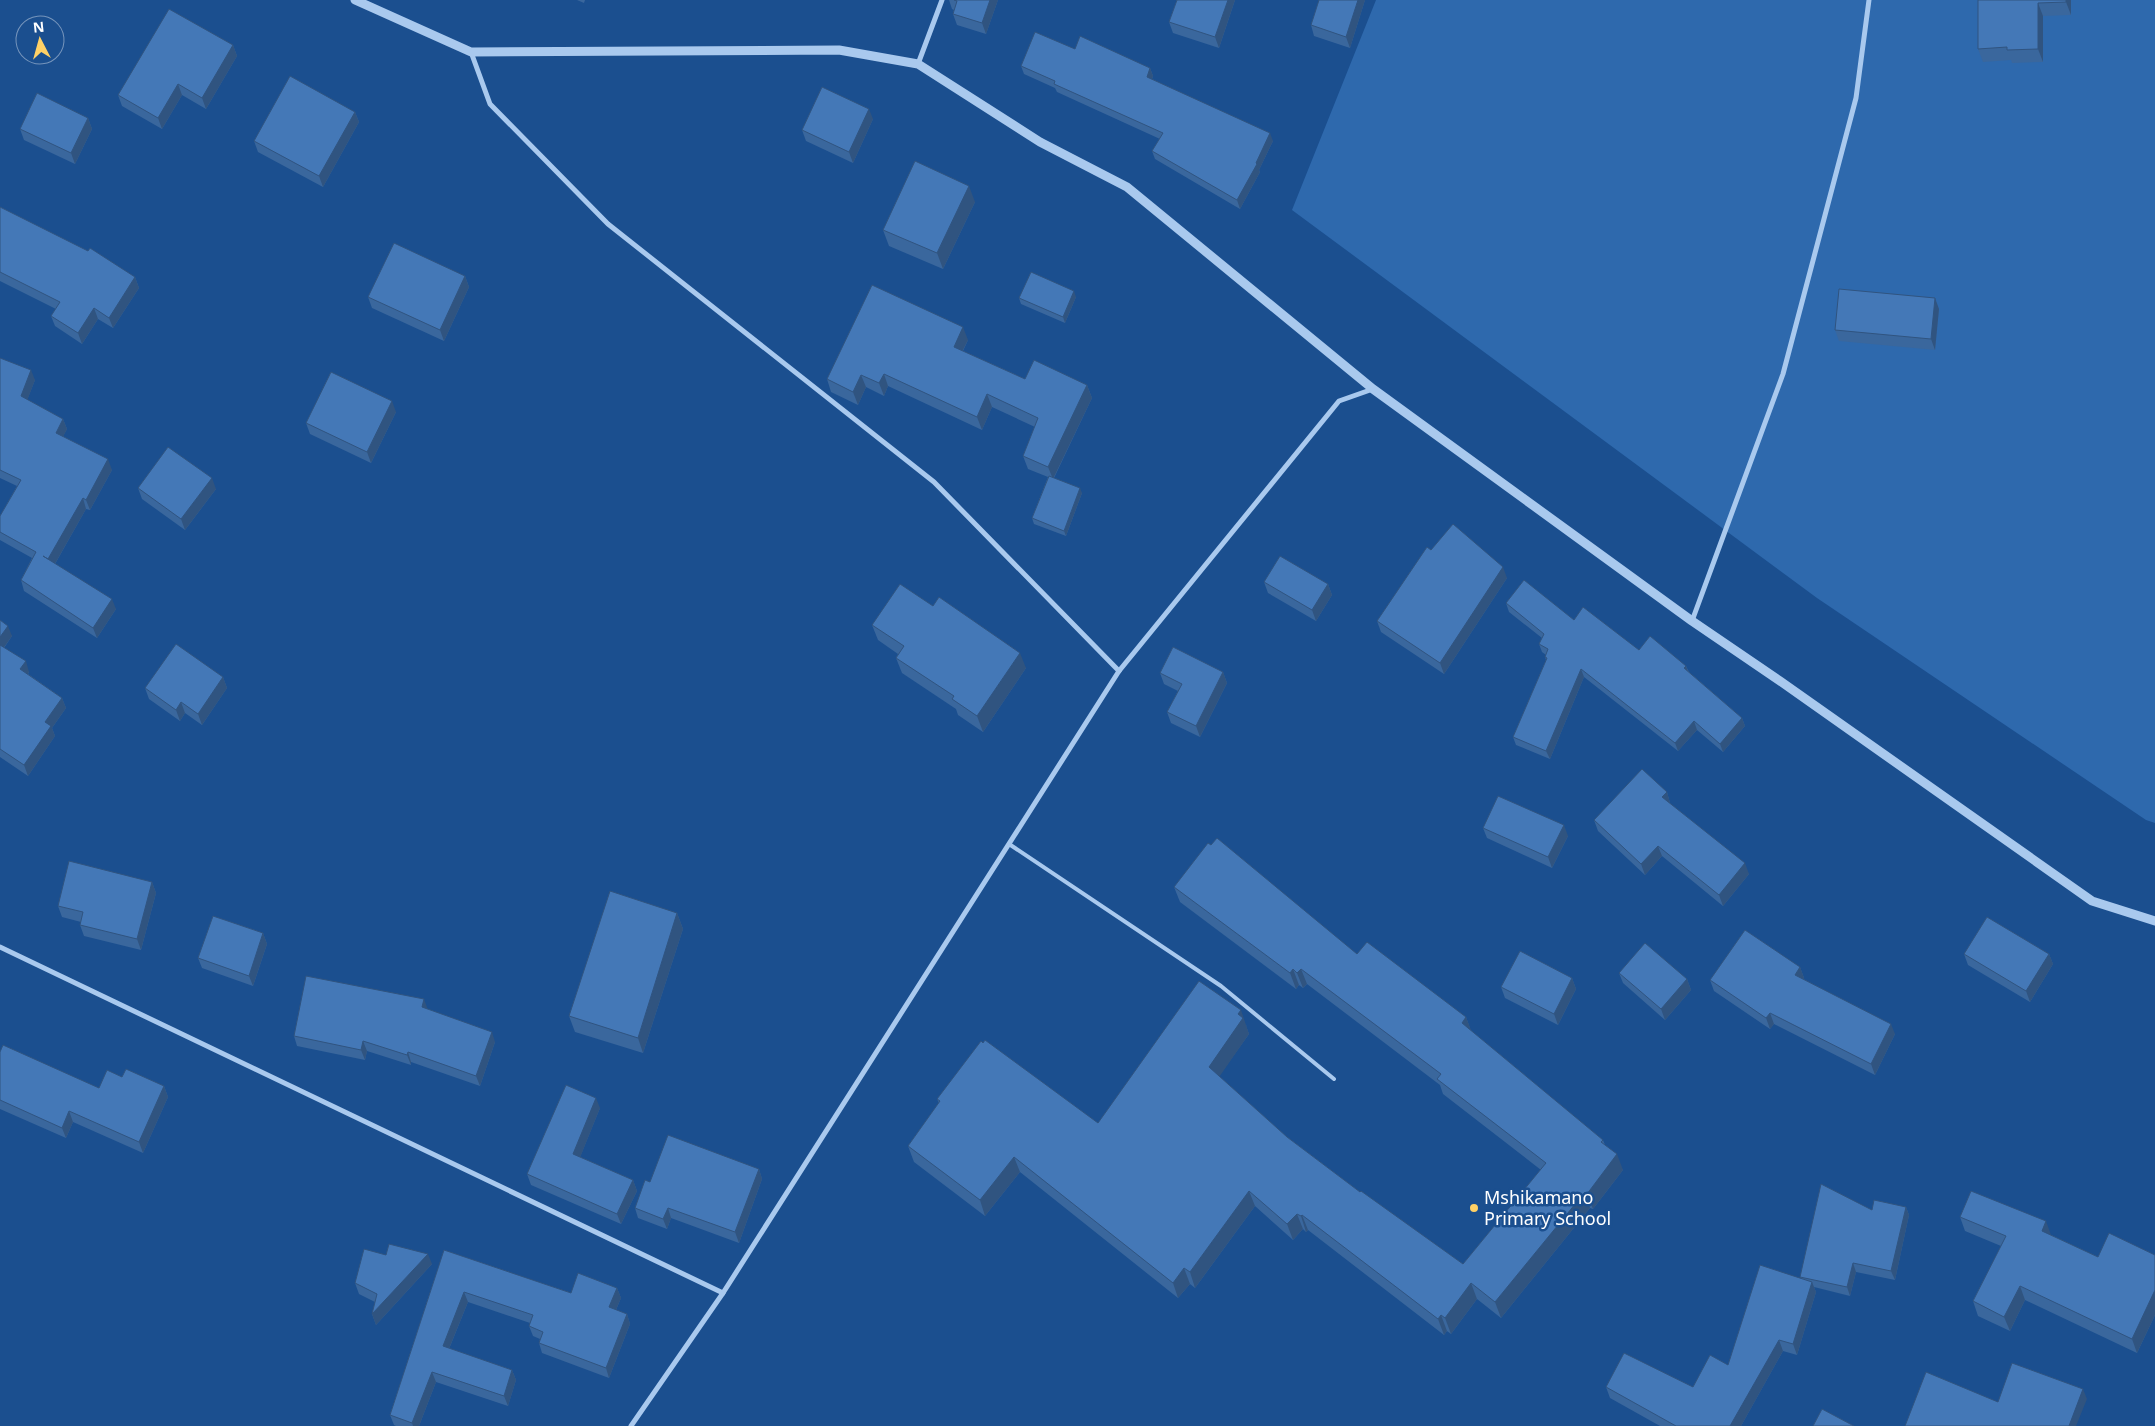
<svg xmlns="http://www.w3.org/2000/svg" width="2155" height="1426" font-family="'Noto Sans',sans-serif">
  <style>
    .green { fill: #2e69ad }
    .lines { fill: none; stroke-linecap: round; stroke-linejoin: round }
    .service { stroke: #a9c9ee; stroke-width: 4 }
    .minor { stroke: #a9c9ee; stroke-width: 5 }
    .tertiary { stroke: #a9c9ee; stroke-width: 9 }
    .wall { fill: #3a679d }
    .shaded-wall { fill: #305480 }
    .building { fill: #4478b7; stroke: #305480 }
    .poi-dot { fill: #ffd166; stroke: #1b4f8f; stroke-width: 2 }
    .labels { text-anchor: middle; stroke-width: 5; stroke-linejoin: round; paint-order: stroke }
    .poi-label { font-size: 18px; fill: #fff; stroke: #1b4f8f; text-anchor: start }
  </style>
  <rect width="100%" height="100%" fill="#1b4f8f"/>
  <polygon class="green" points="1376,0 2155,0 2155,823 2146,820 1817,598 1292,210"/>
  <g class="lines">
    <polyline class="service" points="1009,844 1221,986 1334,1079"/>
    <g class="minor">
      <polyline points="471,52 490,104 608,224 934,482 1119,671"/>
      <polyline points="918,64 942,0"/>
      <polyline points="1692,621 1783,374 1856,98 1869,0"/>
      <polyline points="0,947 723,1293"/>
      <polyline points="631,1426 723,1293 1119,671 1339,401 1373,389"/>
    </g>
    <polyline class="tertiary" points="355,0 471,52 839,50 918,64 1040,142 1127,187 1373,389 1692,621 1780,681 2092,901 2155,921"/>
  </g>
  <g class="wall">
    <polygon points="577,0 585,0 584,3"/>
    <polygon points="949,0 998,0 986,34 957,25 953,14 954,10 952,9"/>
    <polygon points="1177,0 1235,0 1219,48 1173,33 1169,22"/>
    <polygon points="1365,0 1350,48 1314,36 1311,25"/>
    <polygon points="1978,0 2071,0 2071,15 2043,16 2043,62 2012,63 2011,60 1983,62 1978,49"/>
    <polygon points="233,45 237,56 206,109 182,95 162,129 122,106 118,95"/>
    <polygon points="1075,49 1150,68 1153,76 1152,79 1273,141 1259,170 1260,172 1240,209 1155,159 1152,151 1160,139 1057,92 1055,88 1024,74 1021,66"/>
    <polygon points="355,112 359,122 323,187 258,152 254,141"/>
    <polygon points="88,118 92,129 75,164 24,140 20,129"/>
    <polygon points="873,119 853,163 806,141 802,130"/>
    <polygon points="975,202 943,269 889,246 883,230"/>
    <polygon points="0,207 135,277 139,288 113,328 98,319 82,344 55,326 51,316 56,309 0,281"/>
    <polygon points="465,276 469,287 444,341 372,308 368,297"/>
    <polygon points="1076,297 1065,323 1021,304 1019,298"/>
    <polygon points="1935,298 1939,309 1935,350 1839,341 1835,330"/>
    <polygon points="968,340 963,351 1025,379 1087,385 1092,398 1054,478 1082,493 1066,536 1034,524 1032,518 1048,477 1028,469 1023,456 1035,427 992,407 982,430 888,386 884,396 866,387 858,405 831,392 827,379"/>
    <polygon points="0,358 35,380 27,400 63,419 67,429 63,436 112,470 90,510 86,509 55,564 116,609 97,638 24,591 21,580 32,558 0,540 0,516 17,486 0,478"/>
    <polygon points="396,412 371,463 310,434 306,423"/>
    <polygon points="138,488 216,489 185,530 142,499"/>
    <polygon points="1431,550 1507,578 1444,674 1381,632 1377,621"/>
    <polygon points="1264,582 1328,584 1332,595 1316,621 1268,593"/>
    <polygon points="1506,603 1574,620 1639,650 1686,666 1689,672 1742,718 1745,726 1723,752 1697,730 1678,751 1584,677 1550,759 1516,745 1513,737 1546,660 1545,657 1546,655 1542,652 1539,644 1542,638 1509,612"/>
    <polygon points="933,606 1026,668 983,732 958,715 956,709 902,673 896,658 898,654 878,640 872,625"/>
    <polygon points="0,620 12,636 4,648 29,672 28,674 62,698 66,708 52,728 55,736 28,776 0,757"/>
    <polygon points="1223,672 1227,683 1200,737 1171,723 1167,712 1178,691 1164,684 1160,673"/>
    <polygon points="223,677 227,688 202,725 185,713 180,721 149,699 145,688"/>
    <polygon points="1667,792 1670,803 1670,804 1749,874 1723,906 1662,856 1645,875 1598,831 1594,820"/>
    <polygon points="1483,828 1568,836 1552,868 1487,838"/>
    <polygon points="152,882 156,893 141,950 84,936 80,925 81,922 62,917 58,906"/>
    <polygon points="1174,887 1357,954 1466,1017 1471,1031 1603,1140 1605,1145 1623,1170 1593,1209 1590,1208 1501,1318 1477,1299 1451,1334 1447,1331 1444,1335 1308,1230 1306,1232 1303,1229 1293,1240 1255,1206 1195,1288 1190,1284 1178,1298 1020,1172 985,1216 914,1162 908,1146 939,1103 937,1099 1098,1123 1247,1025 1246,1026 1249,1034 1219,1076 1287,1137 1360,1192 1463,1264 1541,1170 1443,1094 1440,1085 1307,984 1303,988 1299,985 1296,989 1180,902"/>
    <polygon points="677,913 683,929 643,1053 575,1032 569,1016"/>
    <polygon points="263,933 267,944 253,986 202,968 198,958"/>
    <polygon points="1964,954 2049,954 2053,964 2030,1002 1968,965"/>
    <polygon points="1800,967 1804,978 1803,979 1895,1034 1875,1075 1774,1024 1770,1029 1714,991 1710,980"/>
    <polygon points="1619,973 1687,979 1691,990 1665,1020 1623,983"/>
    <polygon points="1572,978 1576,989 1558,1025 1505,998 1501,987"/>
    <polygon points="428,1009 495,1042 480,1086 411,1062 411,1065 367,1051 365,1060 297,1046 294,1036"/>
    <polygon points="0,1052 99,1088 164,1086 168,1097 143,1153 73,1122 66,1138 0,1109"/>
    <polygon points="600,1108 580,1157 633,1180 637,1191 621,1224 531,1185 527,1174"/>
    <polygon points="759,1169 762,1179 739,1243 671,1218 667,1229 638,1218 635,1208 650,1182"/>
    <polygon points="1906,1207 1909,1215 1895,1280 1856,1272 1850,1296 1814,1287 1816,1292 1797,1355 1783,1351 1741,1426 1660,1426 1610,1398 1606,1387 1693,1387 1728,1365 1801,1278 1800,1277 1872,1210"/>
    <polygon points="1960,1217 2051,1235 2098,1257 2155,1255 2155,1315 2137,1353 2025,1300 2010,1331 1978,1316 1973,1301 2001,1246 1965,1231"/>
    <polygon points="444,1250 571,1293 617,1288 621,1298 616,1310 627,1314 630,1324 609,1378 542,1353 539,1343 540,1339 533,1336 529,1326 530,1323 468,1302 449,1349 512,1370 516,1380 508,1406 436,1382 419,1426 396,1426 394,1425 390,1415"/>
    <polygon points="386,1255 432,1264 376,1325 372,1314 375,1302 359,1294 355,1283"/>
  </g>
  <g class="shaded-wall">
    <polygon points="990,0 998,0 986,34 982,23"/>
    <polygon points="1228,0 1235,0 1219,48 1215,37"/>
    <polygon points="1358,0 1365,0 1350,48 1346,37"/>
    <polygon points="2066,0 2071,0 2071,15 2066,2"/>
    <polygon points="2038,3 2043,16 2043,62 2038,49"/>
    <polygon points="233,45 237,56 206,109 202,98"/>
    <polygon points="1150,68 1153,76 1150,85 1147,77"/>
    <polygon points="178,84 182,95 162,129 158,118"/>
    <polygon points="869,109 873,119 853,163 849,152"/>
    <polygon points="355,112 359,122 323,187 319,176"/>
    <polygon points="88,118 92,129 75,164 71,153"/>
    <polygon points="1270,133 1273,141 1259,170 1260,172 1240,209 1237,200"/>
    <polygon points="969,186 975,202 943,269 937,253"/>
    <polygon points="465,276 469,287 444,341 440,330"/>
    <polygon points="135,277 139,288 113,328 109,318"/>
    <polygon points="1074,291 1076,297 1065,323 1063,317"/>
    <polygon points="1935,298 1939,309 1935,350 1931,339"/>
    <polygon points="94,308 98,319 82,344 78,333"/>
    <polygon points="963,327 968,340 958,360 954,347"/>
    <polygon points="31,370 35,380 25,406 21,396"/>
    <polygon points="884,374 888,386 884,396 879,383"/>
    <polygon points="861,375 866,387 858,405 853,392"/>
    <polygon points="1087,385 1092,398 1053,479 1048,467"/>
    <polygon points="987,394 992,407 982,430 977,417"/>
    <polygon points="392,401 396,412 371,463 367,452"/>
    <polygon points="63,419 67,429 60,443 56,433"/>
    <polygon points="108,459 112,470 90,510 86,500"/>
    <polygon points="212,478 216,489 185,530 181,519"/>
    <polygon points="1080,488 1082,493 1066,536 1064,531"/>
    <polygon points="83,498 86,509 52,569 48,559"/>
    <polygon points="1503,567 1507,578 1444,674 1440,663"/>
    <polygon points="1328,584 1332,595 1316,621 1312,610"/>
    <polygon points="112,599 116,609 97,638 93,628"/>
    <polygon points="8,626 12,636 0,653 0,637"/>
    <polygon points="1020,653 1026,668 983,732 977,716"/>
    <polygon points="26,661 29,672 24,680 20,669"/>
    <polygon points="1686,666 1689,674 1684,668"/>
    <polygon points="1581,669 1584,677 1550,759 1546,751"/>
    <polygon points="1223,672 1227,683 1200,737 1196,726"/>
    <polygon points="223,677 227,688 202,725 198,714"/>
    <polygon points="62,698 66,708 52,728 55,736 28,776 24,765 45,722"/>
    <polygon points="181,702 185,713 180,721 176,710"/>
    <polygon points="1742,718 1745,726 1723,752 1720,744"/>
    <polygon points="1694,721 1697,730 1678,751 1675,743"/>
    <polygon points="1667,792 1670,803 1666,808 1662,797"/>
    <polygon points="1564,825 1568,836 1552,868 1548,857"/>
    <polygon points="1658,846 1662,856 1645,875 1641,864"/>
    <polygon points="1745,863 1749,874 1723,906 1719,895"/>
    <polygon points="152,882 156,893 141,950 137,939"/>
    <polygon points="677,913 683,929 643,1053 638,1038"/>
    <polygon points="263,933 267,944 253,986 249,976"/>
    <polygon points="2049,954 2053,964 2030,1002 2026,991"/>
    <polygon points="1800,967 1804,978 1799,986 1795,975"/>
    <polygon points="1293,969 1299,985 1296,989 1290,973"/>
    <polygon points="1301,969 1307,984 1303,988 1297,973"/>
    <polygon points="1572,978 1576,989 1558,1025 1554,1014"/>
    <polygon points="1687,979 1691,990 1665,1020 1661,1009"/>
    <polygon points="424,999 428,1010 422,1007"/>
    <polygon points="1241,1010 1249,1034 1215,1083 1209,1067"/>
    <polygon points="1770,1013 1774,1024 1770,1029 1766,1018"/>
    <polygon points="1466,1017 1472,1033 1462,1023"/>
    <polygon points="1891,1024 1895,1034 1875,1075 1871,1064"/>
    <polygon points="492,1032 495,1042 480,1086 476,1076"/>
    <polygon points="363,1041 367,1051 365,1060 361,1050"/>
    <polygon points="408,1052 411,1062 411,1065 407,1055"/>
    <polygon points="164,1086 168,1097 143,1153 139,1142"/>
    <polygon points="596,1098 600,1108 577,1165 573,1154"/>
    <polygon points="69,1111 73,1122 66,1138 62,1128"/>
    <polygon points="1617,1154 1623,1170 1593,1209 1587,1194"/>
    <polygon points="1014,1157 1020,1172 985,1216 980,1200"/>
    <polygon points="759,1169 762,1179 739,1243 735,1232"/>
    <polygon points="633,1180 637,1191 621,1224 617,1214"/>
    <polygon points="1249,1191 1255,1206 1195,1288 1190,1272"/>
    <polygon points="1585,1192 1590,1208 1501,1318 1495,1302"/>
    <polygon points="1906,1207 1909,1215 1895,1280 1891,1271"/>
    <polygon points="668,1208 671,1218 667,1229 663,1219"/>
    <polygon points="1297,1214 1303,1229 1293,1240 1287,1224"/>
    <polygon points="1302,1215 1308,1230 1306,1232 1301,1216"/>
    <polygon points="2046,1221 2051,1235 2042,1231"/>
    <polygon points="428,1254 432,1264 376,1325 372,1314"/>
    <polygon points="1853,1263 1856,1272 1850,1296 1847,1287"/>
    <polygon points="1184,1268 1190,1284 1178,1298 1173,1283"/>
    <polygon points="1812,1282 1816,1292 1797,1355 1793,1344"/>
    <polygon points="1471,1283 1477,1299 1451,1334 1445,1318"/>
    <polygon points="2020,1286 2025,1300 2010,1331 2004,1317"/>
    <polygon points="617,1288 621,1298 613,1317 609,1307"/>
    <polygon points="2155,1290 2155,1315 2137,1353 2132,1339"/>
    <polygon points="464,1292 468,1302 446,1356 443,1346"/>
    <polygon points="627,1314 630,1324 609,1378 606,1368"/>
    <polygon points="1441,1315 1447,1331 1444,1335 1438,1319"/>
    <polygon points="1779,1340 1783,1351 1741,1426 1730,1426"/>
    <polygon points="512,1370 516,1380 508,1406 504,1396"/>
    <polygon points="432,1372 436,1382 419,1426 413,1426 412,1423"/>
    <polygon points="2083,1389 2087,1399 2076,1426 2069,1426"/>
  </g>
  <g class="building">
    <polygon points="954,0 990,0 982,23 953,14 957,1"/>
    <polygon points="1177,0 1228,0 1215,37 1169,22"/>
    <polygon points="1319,0 1358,0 1346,37 1311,25"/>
    <polygon points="1978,0 2066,0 2066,2 2038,3 2038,49 2007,50 2007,47 1978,49"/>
    <polygon points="169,9 233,45 202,98 178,84 158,118 118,95"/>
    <polygon points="1035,32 1075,49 1080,36 1150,68 1147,77 1270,133 1256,163 1257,164 1237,200 1152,151 1163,133 1054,84 1055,81 1021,66"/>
    <polygon points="290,76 355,112 319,176 254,141"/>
    <polygon points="822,87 869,109 849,152 802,130"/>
    <polygon points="37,93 88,118 71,153 20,129"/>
    <polygon points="915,161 969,186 937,253 883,230"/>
    <polygon points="0,207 88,251 90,248 135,277 109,318 94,308 78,333 51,316 60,302 0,272"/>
    <polygon points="394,243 465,276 440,330 368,297"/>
    <polygon points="1031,272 1074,291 1063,317 1019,298"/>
    <polygon points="872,285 963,327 954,347 1025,379 1034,360 1087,385 1048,467 1023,456 1038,418 987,394 977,417 884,374 879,383 861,375 853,392 827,379"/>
    <polygon points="1839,289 1935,298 1931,339 1835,330"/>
    <polygon points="0,358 31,370 21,396 63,419 56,433 108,459 86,500 83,498 48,559 43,556 112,599 93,628 21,580 36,552 0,532 0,516 21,480 0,470"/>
    <polygon points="331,372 392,401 367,452 306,423"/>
    <polygon points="168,447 212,478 181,519 138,488"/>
    <polygon points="1049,476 1080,488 1064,531 1032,518"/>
    <polygon points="1453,524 1503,567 1440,663 1377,621 1427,547 1431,550"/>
    <polygon points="1280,556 1328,584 1312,610 1264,582"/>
    <polygon points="1524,580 1574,620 1583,607 1639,650 1650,636 1686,666 1684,668 1742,718 1720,744 1694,721 1675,743 1581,669 1546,751 1513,737 1547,658 1545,657 1548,649 1539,644 1544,634 1506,603"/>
    <polygon points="900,584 933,606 939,597 1020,653 977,716 952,699 954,696 896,658 904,646 872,625"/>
    <polygon points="0,620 8,626 0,637"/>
    <polygon points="176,644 223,677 198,714 181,702 176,710 145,688"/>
    <polygon points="0,645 26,661 20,669 62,698 45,722 51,726 24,765 0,749"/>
    <polygon points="1173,647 1223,672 1196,726 1167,712 1182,684 1160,673"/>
    <polygon points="1642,769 1667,792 1662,797 1745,863 1719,895 1658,846 1641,864 1594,820"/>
    <polygon points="1498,796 1564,825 1548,857 1483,828"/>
    <polygon points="1217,838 1357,954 1367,942 1466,1017 1462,1023 1603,1140 1601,1142 1617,1154 1587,1194 1585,1192 1495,1302 1471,1283 1445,1318 1441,1315 1438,1319 1302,1215 1301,1216 1297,1214 1287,1224 1249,1191 1190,1272 1184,1268 1173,1283 1014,1157 980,1200 908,1146 940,1101 937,1099 981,1041 983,1043 985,1040 1098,1123 1199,981 1241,1010 1238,1014 1243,1018 1209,1067 1287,1137 1360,1192 1361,1191 1463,1264 1546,1163 1437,1079 1441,1074 1301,969 1297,973 1293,969 1290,973 1174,887 1208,843 1211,845"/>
    <polygon points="69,861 152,882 137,939 80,925 83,912 58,906"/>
    <polygon points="610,891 677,913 638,1038 569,1016"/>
    <polygon points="213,916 263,933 249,976 198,958"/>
    <polygon points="1987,917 2049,954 2026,991 1964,954"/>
    <polygon points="1745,930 1800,967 1795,975 1891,1024 1871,1064 1770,1013 1766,1018 1710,980"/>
    <polygon points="1645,943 1687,979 1661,1009 1619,973"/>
    <polygon points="1520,951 1572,978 1554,1014 1501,987"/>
    <polygon points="306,976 424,999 422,1007 492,1032 476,1076 408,1052 407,1055 363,1041 361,1050 294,1036"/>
    <polygon points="3,1045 99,1088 107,1070 122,1077 126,1069 164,1086 139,1142 69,1111 62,1128 0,1100 0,1052"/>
    <polygon points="566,1085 596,1098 573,1154 633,1180 617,1214 527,1174"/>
    <polygon points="668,1135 759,1169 735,1232 668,1208 663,1219 635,1208 645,1180 650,1182"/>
    <polygon points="1821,1184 1872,1210 1874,1200 1906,1207 1891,1271 1853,1263 1847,1287 1800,1277"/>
    <polygon points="1971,1191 2046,1221 2042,1231 2098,1257 2109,1233 2155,1255 2155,1290 2132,1339 2020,1286 2004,1317 1973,1301 2006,1236 1960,1217"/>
    <polygon points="389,1244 428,1254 372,1314 377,1294 355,1283 364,1249 386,1255"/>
    <polygon points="444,1250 571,1293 578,1273 617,1288 609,1307 627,1314 606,1368 539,1343 543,1332 529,1326 533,1315 464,1292 443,1346 512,1370 504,1396 432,1372 412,1423 390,1415"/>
    <polygon points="1760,1265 1812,1282 1793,1344 1779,1340 1730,1426 1676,1426 1606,1387 1624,1353 1693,1387 1710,1355 1728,1365"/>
    <polygon points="2012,1363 2083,1389 2069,1426 1905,1426 1926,1372 1998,1402"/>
    <polygon points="1822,1409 1854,1426 1813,1426"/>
  </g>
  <circle class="poi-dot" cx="1474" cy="1208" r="5"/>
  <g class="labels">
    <g class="poi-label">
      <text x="1484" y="1204">Mshikamano<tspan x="1484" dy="21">Primary School</tspan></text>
    </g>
  </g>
  <g transform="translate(40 40) rotate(354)"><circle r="24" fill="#1b4f8f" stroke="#7695bc"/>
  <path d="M0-4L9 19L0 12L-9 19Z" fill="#ffd166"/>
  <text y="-8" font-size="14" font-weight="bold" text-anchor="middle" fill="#ffffff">N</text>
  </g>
</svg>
